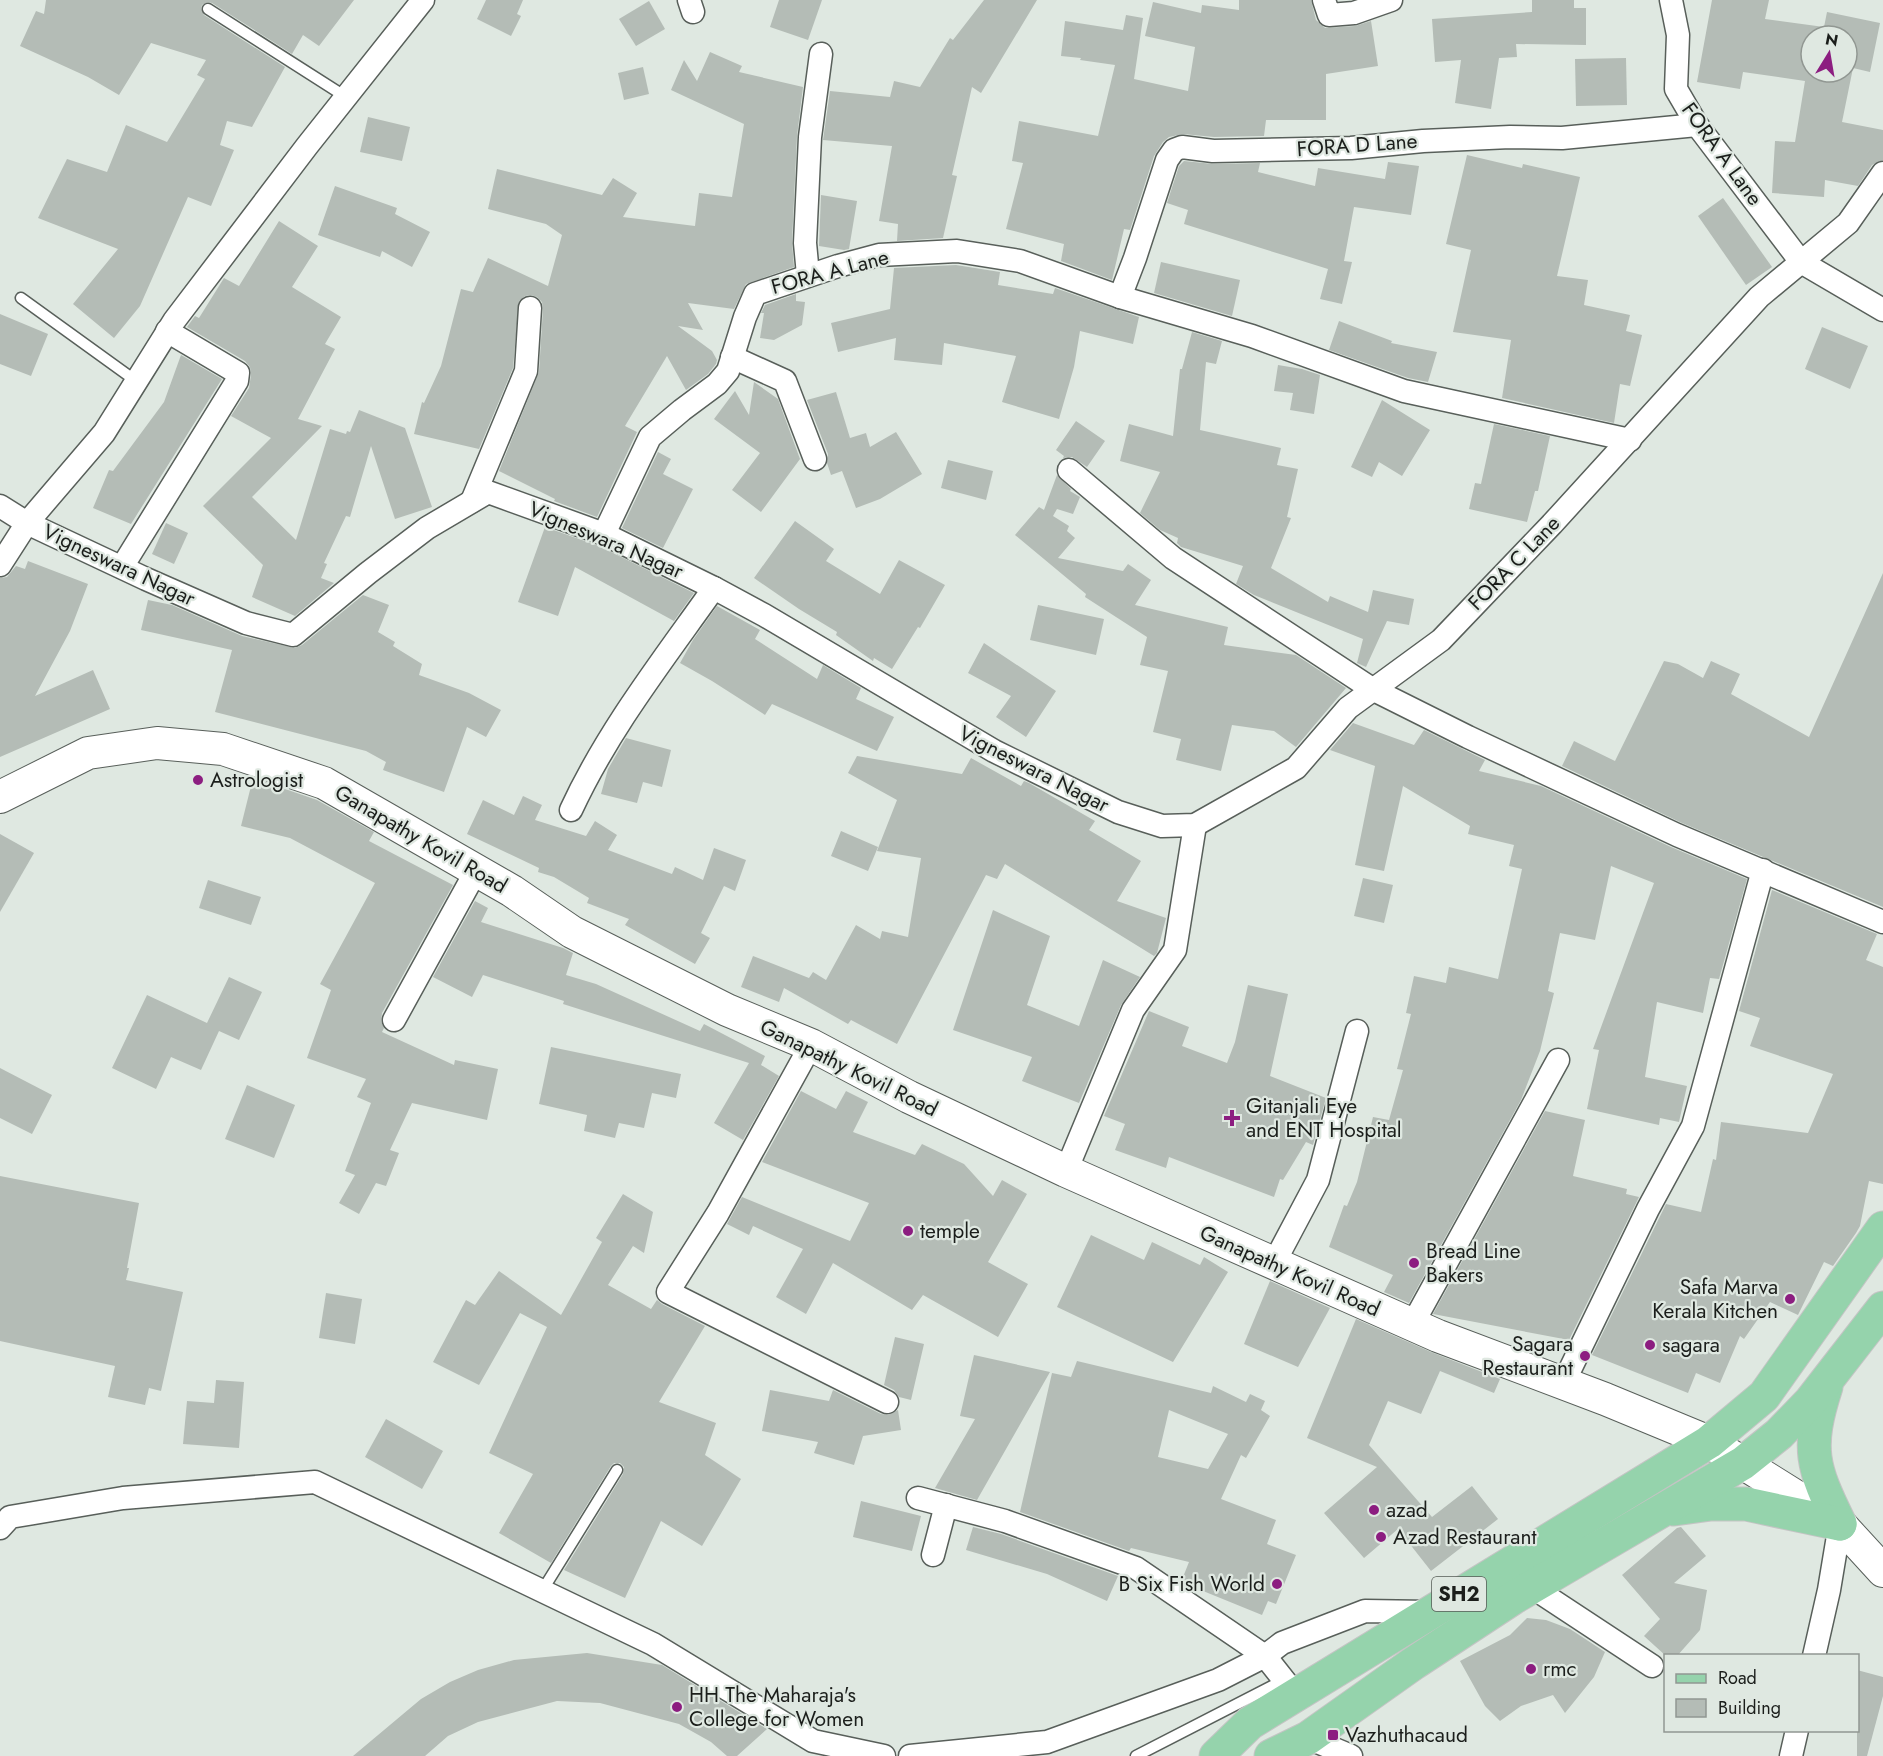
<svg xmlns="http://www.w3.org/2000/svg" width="1883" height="1756" font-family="Jost,sans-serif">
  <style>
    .building { fill: #b4bcb6; fill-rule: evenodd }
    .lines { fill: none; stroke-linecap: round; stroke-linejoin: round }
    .service-casing { stroke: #585f5a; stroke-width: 13 }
    .minor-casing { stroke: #585f5a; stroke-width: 25 }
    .secondary-casing { stroke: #585f5a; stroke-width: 34 }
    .primary-casing { stroke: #c4c4c4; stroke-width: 35 }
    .service { stroke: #fff; stroke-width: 10 }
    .minor { stroke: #fff; stroke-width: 22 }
    .secondary { stroke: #fff; stroke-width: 32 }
    .primary { stroke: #95d3ac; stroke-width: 33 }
    .poi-dot { fill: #8c1d80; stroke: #dfe8e1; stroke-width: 2 }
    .labels { text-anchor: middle; stroke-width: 4.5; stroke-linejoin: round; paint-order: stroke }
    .shield { fill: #dfe8e1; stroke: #565b56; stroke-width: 1.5 }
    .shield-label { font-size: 20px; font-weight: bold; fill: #1b1e1b }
    .street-label { font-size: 21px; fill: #1b1e1b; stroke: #dfe8e1 }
    .poi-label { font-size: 21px; fill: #1b1e1b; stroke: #dfe8e1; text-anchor: start }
  </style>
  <rect width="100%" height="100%" fill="#dfe8e1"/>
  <g class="building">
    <polygon points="46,0 354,0 319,46 303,35 292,54 212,3 208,2 202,5 201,9 204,15 285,67 252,127 227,121 220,145 234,150 211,206 188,197 140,306 114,338 73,304 118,249 38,218 67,159 107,172 126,125 167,142 205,79 197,75 206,60 151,43 119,95 88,77 20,46 36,11 44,14"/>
    <polygon points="486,0 523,0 517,14 521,16 511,36 477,19"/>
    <polygon points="779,0 822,0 808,40 770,27"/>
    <polygon points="984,0 1037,0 981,93 972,87 952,175 957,176 943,238 897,241 898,224 879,221 892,146 823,140 830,91 890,97 894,81 920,87 950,38 953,40"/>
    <polygon points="1239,0 1311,0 1316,20 1325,28 1355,26 1371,21 1378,66 1326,74 1326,120 1266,120 1264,136 1214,137 1183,134 1169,137 1163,142 1154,156 1130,230 1124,229 1112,280 1061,261 1064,244 1006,229 1023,163 1012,161 1019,121 1098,136 1115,65 1080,60 1081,58 1061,56 1065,21 1123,30 1126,15 1143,18 1134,79 1188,91 1195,47 1145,36 1153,2 1201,13 1202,5 1239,10"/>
    <polygon points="1532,0 1574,0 1574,8 1586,8 1586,45 1516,44 1517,57 1499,58 1491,109 1455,103 1461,60 1435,62 1432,19 1532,12"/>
    <path d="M 1712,0 L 1769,0 L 1765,19 L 1824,27 L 1827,12 L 1880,23 L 1870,72 L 1853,68 L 1842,122 L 1883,130 L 1883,160 L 1872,165 L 1858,186 L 1825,180 L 1824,197 L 1772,193 L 1775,141 L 1795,142 L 1805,81 L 1743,72 L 1740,89 L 1697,82 ZM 1811,36 L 1847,36 L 1847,72 L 1811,72 Z"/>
    <polygon points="649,1 665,29 636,46 619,19"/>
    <polygon points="710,52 742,66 739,72 803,87 797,136 792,242 794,267 746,284 734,309 688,303 703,330 678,326 712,351 717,360 716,364 708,374 686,390 667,356 625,426 637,432 597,517 554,501 555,499 499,471 539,372 543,309 542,302 537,297 531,295 525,296 519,301 513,368 479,449 414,434 422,402 424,403 441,366 461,289 473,292 488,258 548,286 562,235 546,224 488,209 497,169 602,195 613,178 637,193 623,217 695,226 699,193 732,197 744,124 671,90 684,60 697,81"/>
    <polygon points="1626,58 1627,105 1576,106 1575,59"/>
    <polygon points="643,67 649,94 624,100 618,73"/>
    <polygon points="368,117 410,127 402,161 360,152"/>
    <polygon points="1467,155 1522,168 1523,164 1580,177 1557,276 1588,280 1584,305 1630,315 1626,331 1642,335 1630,386 1620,384 1614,423 1502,398 1511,340 1453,332 1471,250 1446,244"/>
    <polygon points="1184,161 1213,164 1260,163 1258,172 1315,186 1318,168 1385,179 1388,162 1419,166 1411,215 1354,207 1344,261 1352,262 1342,304 1320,299 1328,269 1184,224 1188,210 1167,203 1179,166"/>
    <polygon points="335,186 397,208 395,214 430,232 412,267 382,251 380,257 318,235"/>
    <polygon points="821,195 857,201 849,249 844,250 819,246"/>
    <polygon points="1723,198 1772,267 1746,285 1698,216"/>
    <polygon points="279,221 318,246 292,287 341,317 325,344 335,349 298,419 322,426 252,497 296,540 330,429 346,434 347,431 350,432 359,410 405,428 432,507 395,519 371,446 350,517 346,516 324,563 327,564 321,578 334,583 295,616 252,597 263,565 203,506 271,438 231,416 249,388 251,375 250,367 245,361 187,327 195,316 199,318 224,278 239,286"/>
    <polygon points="1161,262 1240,280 1232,316 1154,293"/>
    <polygon points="956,265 1000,272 998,285 1053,294 1055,288 1139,317 1133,344 1080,331 1074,367 1059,419 1002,402 1016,356 944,343 942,365 894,360 896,338 838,352 831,323 890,309 894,268"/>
    <polygon points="796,294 796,301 805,302 802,325 774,340 760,338 764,313 761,313 765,305"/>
    <polygon points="0,314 48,334 31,376 0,364"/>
    <polygon points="1339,321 1392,341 1391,343 1437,352 1428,382 1408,378 1329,350"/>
    <polygon points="1822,327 1868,346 1850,389 1805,369"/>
    <polygon points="1192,332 1222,341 1216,364 1206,362 1200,430 1281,448 1277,465 1298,469 1287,517 1291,518 1271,568 1328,602 1330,596 1368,612 1373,590 1414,599 1409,625 1387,621 1366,667 1357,663 1363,639 1254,595 1236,584 1243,566 1181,547 1177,543 1178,538 1160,530 1140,513 1160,472 1120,461 1129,424 1173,436 1180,369 1182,369"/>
    <polygon points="181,355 222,379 131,524 93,508 109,470 113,471 164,402"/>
    <polygon points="1278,365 1302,369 1320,375 1314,414 1290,410 1293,393 1274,391"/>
    <polygon points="754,382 778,399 800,459 761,512 732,490 760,453 714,419 735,391 749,415"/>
    <polygon points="836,392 850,438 866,433 870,447 896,432 922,474 880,499 856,508 842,471 831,475 827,463 828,454 807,400"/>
    <polygon points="1382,400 1430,430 1402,476 1379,462 1372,477 1351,467"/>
    <polygon points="1076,421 1105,441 1087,467 1072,457 1063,458 1064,456 1056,450"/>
    <polygon points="1494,424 1550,436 1538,491 1535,491 1527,522 1469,509 1475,483 1481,484"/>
    <polygon points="658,452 671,459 663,474 693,489 663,548 622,528"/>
    <polygon points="948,460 993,471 986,500 941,488"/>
    <polygon points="1057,475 1071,489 1070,491 1080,497 1073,514 1057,509 1053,516 1069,526 1067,531 1075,538 1058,558 1123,571 1128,564 1151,580 1135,605 1228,627 1224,645 1296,655 1346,688 1296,747 1274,731 1232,725 1221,771 1176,760 1181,739 1153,732 1168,671 1140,665 1147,637 1085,597 1086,594 1015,535 1039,507 1044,510"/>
    <polygon points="795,521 834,549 826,561 880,594 899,560 945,585 920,628 918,627 892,669 874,658 873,661 836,635 837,632 799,609 754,578"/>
    <polygon points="166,523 188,533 174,564 152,554"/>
    <polygon points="545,527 599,546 694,593 674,621 575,567 558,616 518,602"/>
    <polygon points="28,561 88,584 70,631 35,696 93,670 110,709 0,757 0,578 7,577 16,566 25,569"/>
    <polygon points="1883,573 1883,907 1682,823 1562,766 1574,741 1615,761 1664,661 1678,664 1703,678 1711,661 1740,674 1731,694 1809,737"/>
    <polygon points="363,595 389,605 378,632 395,642 393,646 422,664 419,675 469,693 501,710 486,737 467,727 444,792 383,770 386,762 366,751 215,712 232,650 141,630 148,600 172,605 242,636 295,648 302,645"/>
    <polygon points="1038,605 1104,619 1096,655 1030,640"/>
    <polygon points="717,606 760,630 755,639 817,679 823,665 861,688 856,699 894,717 877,751 772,704 765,715 712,681 680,663 693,640"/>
    <polygon points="984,643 1056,691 1026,737 996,717 1011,696 968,673"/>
    <polygon points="1353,723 1414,745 1424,730 1485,760 1479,771 1541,786 1671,847 1747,879 1719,979 1710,978 1703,1013 1657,1002 1645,1077 1687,1086 1679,1122 1660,1118 1659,1125 1587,1109 1599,1050 1593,1049 1654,883 1611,866 1595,940 1560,933 1548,991 1554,993 1540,1051 1521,1100 1409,1303 1384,1292 1393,1275 1329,1247 1344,1205 1347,1206 1357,1182 1373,1117 1389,1120 1403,1070 1397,1069 1411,1014 1406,1013 1414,976 1446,983 1449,967 1498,979 1522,869 1509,866 1514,845 1468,834 1470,826 1403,786 1384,871 1355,865 1375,766 1330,750"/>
    <polygon points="626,738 671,750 662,787 643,782 637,803 601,794 608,769"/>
    <polygon points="857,756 962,774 971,758 1021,786 1024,781 1029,783 1095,821 1089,830 1141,861 1117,901 1166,918 1157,953 1154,956 1005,864 997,879 986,875 897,1044 851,1020 848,1024 784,988 779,1002 741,987 753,956 809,978 813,972 826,980 856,925 880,939 882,931 908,937 921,858 877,851 897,800 848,773"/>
    <polygon points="253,778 317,800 374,832 369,841 453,885 382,1013 381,1021 384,1028 382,1032 454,1065 455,1060 498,1069 487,1120 412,1103 390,1150 399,1153 386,1186 376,1183 359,1214 339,1203 355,1175 345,1171 371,1103 357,1097 366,1079 307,1058 331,990 320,984 375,883 290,838 241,826"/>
    <polygon points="523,796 542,805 535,820 586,836 595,821 617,835 608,850 672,874 675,867 703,880 714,848 746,860 735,891 724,886 701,933 710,938 695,964 625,925 629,919 587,903 589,898 554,877 538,872 539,868 467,834 483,800 514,815"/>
    <polygon points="841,831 878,847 868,871 831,856"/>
    <polygon points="0,834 34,853 0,912"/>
    <polygon points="1363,878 1393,885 1384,923 1354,916"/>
    <polygon points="208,880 261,897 251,925 199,908"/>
    <polygon points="1772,890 1877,934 1866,960 1883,967 1883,1184 1869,1181 1860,1226 1856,1233 1833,1266 1824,1262 1798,1315 1770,1302 1744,1339 1740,1336 1720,1383 1696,1373 1688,1393 1592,1355 1666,1204 1701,1212 1713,1159 1716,1160 1721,1122 1808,1133 1833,1074 1750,1046 1760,1018 1739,1011"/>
    <polygon points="475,901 488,908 481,922 563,948 573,953 566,975 596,984 700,1031 704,1024 765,1056 761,1065 779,1076 743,1140 714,1123 749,1063 563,1004 564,1001 483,975 472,997 433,977"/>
    <polygon points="993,910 1050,936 1027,1005 1079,1026 1103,960 1140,977 1121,1005 1079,1103 1022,1081 1032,1057 953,1030"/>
    <polygon points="229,977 262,992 239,1040 219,1031 201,1070 171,1057 156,1089 112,1068 147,995 207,1023"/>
    <polygon points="1248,985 1288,994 1270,1076 1326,1098 1313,1145 1306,1142 1283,1180 1280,1179 1274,1197 1169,1157 1166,1168 1115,1150 1125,1124 1104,1116 1149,1011 1189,1027 1182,1046 1227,1063 1235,1042"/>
    <polygon points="551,1047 681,1074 676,1098 652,1093 644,1128 619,1123 615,1138 584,1131 587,1115 539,1104"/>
    <polygon points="0,1068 52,1095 32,1134 0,1118"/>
    <polygon points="247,1085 295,1105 274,1158 225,1139"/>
    <polygon points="801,1091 836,1109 846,1091 868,1102 853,1132 915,1155 922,1144 964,1164 993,1196 1002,1180 1027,1194 988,1262 1028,1284 998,1337 923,1295 912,1310 833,1263 806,1314 776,1297 803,1249 753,1226 749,1235 727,1224 742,1197 850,1241 869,1203 762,1162"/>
    <polygon points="1545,1111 1585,1120 1573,1176 1627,1189 1626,1194 1639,1197 1569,1340 1433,1314"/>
    <polygon points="0,1176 139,1203 127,1268 129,1268 126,1280 183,1292 161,1391 149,1388 145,1405 108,1397 115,1366 0,1341"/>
    <polygon points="623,1194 653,1212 644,1253 633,1246 608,1285 651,1309 657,1300 662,1304 705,1326 659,1402 716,1423 705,1455 741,1479 702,1546 661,1521 625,1598 564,1570 623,1474 624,1467 620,1463 614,1463 611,1466 551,1563 499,1533 533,1474 489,1453 547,1327 520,1313 479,1385 433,1362 466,1300 475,1305 499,1271 561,1315 602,1242 596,1238"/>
    <polygon points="1091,1235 1144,1260 1152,1242 1200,1265 1204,1257 1228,1272 1173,1362 1057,1307"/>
    <polygon points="1270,1281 1330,1308 1298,1367 1244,1344"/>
    <polygon points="326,1293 362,1299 355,1344 319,1338"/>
    <polygon points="1356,1319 1431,1352 1500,1379 1494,1393 1440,1371 1421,1414 1388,1401 1369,1445 1432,1517 1472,1486 1498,1519 1431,1571 1398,1529 1364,1558 1324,1513 1377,1467 1307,1438"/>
    <polygon points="895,1337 924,1344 911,1400 899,1397 894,1390 884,1385"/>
    <polygon points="974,1355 1050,1372 977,1500 935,1488 975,1419 960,1416"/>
    <path d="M 1077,1361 L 1211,1393 L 1213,1386 L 1246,1402 L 1250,1394 L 1265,1401 L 1261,1410 L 1270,1416 L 1246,1458 L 1241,1455 L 1221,1499 L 1276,1520 L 1267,1544 L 1296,1555 L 1276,1604 L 1268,1601 L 1262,1615 L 1181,1582 L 1189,1562 L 1131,1548 L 1129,1551 L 1020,1512 L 1052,1373 L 1071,1377 ZM 1169,1410 L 1228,1434 L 1208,1469 L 1158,1457 Z"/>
    <polygon points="216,1380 244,1382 239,1448 183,1444 187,1401 214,1403"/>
    <polygon points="770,1390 829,1401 833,1390 881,1414 888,1415 898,1410 901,1430 863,1436 854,1465 814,1453 818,1442 762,1431"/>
    <polygon points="386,1419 443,1451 422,1489 365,1457"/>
    <polygon points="861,1501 921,1516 912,1551 853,1537"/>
    <polygon points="973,1527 1001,1534 1118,1576 1107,1601 1047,1574 966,1550"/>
    <polygon points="1681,1527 1706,1556 1674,1583 1707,1590 1700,1630 1677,1656 1666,1656 1644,1636 1660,1619 1622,1575 1677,1528"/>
    <polygon points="1527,1618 1546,1620 1570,1629 1605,1652 1594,1677 1565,1713 1553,1695 1521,1706 1500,1721 1485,1706 1460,1661 1510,1635"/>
    <polygon points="587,1653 662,1665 767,1729 737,1756 727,1756 711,1742 679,1724 600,1703 557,1701 478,1722 448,1736 425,1756 353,1756 421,1699 450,1682 478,1670 514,1660"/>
    <polygon points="1857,1670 1883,1677 1883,1696 1867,1756 1857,1756"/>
  </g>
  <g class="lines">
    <g class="service-casing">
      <g id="service">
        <polyline points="208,9 346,97"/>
        <polyline points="21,298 136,381"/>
        <polyline points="542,1591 617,1470"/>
        <polyline points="1136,1756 1284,1680"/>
      </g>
    </g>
    <g class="minor-casing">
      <g id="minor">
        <polyline points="689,0 693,12"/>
        <polyline points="1324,0 1329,15 1354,13 1391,0"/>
        <polyline points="1671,0 1678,35 1676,89 1697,125 1801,262 1883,310"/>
        <polyline points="808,275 805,243 810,137 821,54"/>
        <polyline points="1120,297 1135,258 1167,160 1174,150 1182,147 1213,151 1351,148 1423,141 1510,137 1562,138 1697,125"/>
        <polyline points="732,357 785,381 815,459"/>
        <polyline points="1069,470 1173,558 1372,689 1468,737 1677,835 1883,922"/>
        <polyline points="472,501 526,371 530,308"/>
        <polyline points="0,506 27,523 146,579 246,623 293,635 368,573 427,528 488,492 604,534 714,588 764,615 994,751 1118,812 1162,826 1195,825 1296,768 1348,708 1441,640 1552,524 1759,297 1848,223 1883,173"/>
        <polyline points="604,534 650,437 682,410 717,384 728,371 745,317 755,294 838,266 879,255 957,251 1020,261 1120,297 1252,336 1404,391 1630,440"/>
        <polyline points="0,565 27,523 104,433 174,321 307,146 423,0"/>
        <polyline points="122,567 237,381 238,373 167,331"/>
        <path d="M 571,810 C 608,730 663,660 714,588"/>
        <polyline points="394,1020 476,871"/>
        <polyline points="811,1045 718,1213 668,1292 887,1402"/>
        <polyline points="1066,1171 1133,1010 1175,950 1195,825"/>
        <polyline points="1274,1263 1318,1180 1357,1031"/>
        <polyline points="1412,1325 1558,1060"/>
        <polyline points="1563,1384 1648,1209 1693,1126 1763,870"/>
        <polyline points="918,1498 1005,1521 1136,1568 1265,1656 1295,1694"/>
        <polyline points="0,1528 10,1517 123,1498 315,1482 653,1644 813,1741 884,1756"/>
        <polyline points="933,1555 946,1505"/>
        <polyline points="1532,1587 1652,1666"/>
        <polyline points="1814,1656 1829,1590 1840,1524 1847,1528"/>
        <polyline points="1308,1738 1351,1756"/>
        <polyline points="910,1756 1047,1742 1218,1680 1265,1656 1282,1643 1365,1611 1429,1612"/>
        <polyline points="1791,1756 1797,1730"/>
      </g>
    </g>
    <g class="secondary-casing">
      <polyline id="secondary" points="0,797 88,753 157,743 223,749 324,783 512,891 572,932 727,1010 811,1045 909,1097 1066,1171 1438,1336 1605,1399 1709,1442 1840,1524 1883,1571"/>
    </g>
    <g class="primary-casing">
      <g id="primary">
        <path d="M 1826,1387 C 1806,1449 1812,1467 1840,1524"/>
        <polyline points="1674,1509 1711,1504 1746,1504 1840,1524"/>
        <polyline points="1216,1756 1250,1723 1709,1442 1764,1396 1883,1228"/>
        <polyline points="1271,1756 1308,1738 1414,1663 1513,1598 1743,1463 1779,1434 1810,1402 1883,1308"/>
      </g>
    </g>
    <use href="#service" class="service"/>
    <use href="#minor" class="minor"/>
    <use href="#secondary" class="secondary"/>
    <use href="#primary" class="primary"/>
  </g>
  <g class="poi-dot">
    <circle cx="198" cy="780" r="6"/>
    <path d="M1229 1109h6v6h6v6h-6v6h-6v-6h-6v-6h6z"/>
    <circle cx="908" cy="1231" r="6"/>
    <circle cx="1414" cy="1263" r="6"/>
    <circle cx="1790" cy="1299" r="6"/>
    <circle cx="1650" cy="1345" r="6"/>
    <circle cx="1585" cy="1356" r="6"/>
    <circle cx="1374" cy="1510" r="6"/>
    <circle cx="1381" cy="1537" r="6"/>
    <circle cx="1277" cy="1584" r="6"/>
    <circle cx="1531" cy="1669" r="6"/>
    <circle cx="677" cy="1707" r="6"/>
    <rect x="1327" y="1729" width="12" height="12" rx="3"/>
  </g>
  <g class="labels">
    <rect class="shield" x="1432" y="1577" width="54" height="34" rx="4.5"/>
    <g class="shield-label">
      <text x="1459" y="1601">SH2</text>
    </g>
    <g class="street-label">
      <text transform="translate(1357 145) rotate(-4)" y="7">FORA D Lane</text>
      <text transform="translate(1722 154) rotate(54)" y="7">FORA A Lane</text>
      <text transform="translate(830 272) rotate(-15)" y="7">FORA A Lane</text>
      <text transform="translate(606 540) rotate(23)" y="7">Vigneswara Nagar</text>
      <text transform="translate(1514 563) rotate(-46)" y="7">FORA C Lane</text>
      <text transform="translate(119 565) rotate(25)" y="7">Vigneswara Nagar</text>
      <text transform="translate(1034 769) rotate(27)" y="7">Vigneswara Nagar</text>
      <text transform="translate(421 839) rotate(30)" y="7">Ganapathy Kovil Road</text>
      <text transform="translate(849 1068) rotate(26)" y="7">Ganapathy Kovil Road</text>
      <text transform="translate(1290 1271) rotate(24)" y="7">Ganapathy Kovil Road</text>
    </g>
    <g class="poi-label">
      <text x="210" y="787">Astrologist</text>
      <text x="1246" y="1113">Gitanjali Eye<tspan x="1246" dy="24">and ENT Hospital</tspan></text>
      <text x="920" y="1238">temple</text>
      <text x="1426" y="1258">Bread Line<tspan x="1426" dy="24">Bakers</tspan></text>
      <text x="1778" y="1294" text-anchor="end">Safa Marva<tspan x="1778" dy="24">Kerala Kitchen</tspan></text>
      <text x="1573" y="1351" text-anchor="end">Sagara<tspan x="1573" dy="24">Restaurant</tspan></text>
      <text x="1662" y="1352">sagara</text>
      <text x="1386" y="1517">azad</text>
      <text x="1393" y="1544">Azad Restaurant</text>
      <text x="1265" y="1591" text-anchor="end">B Six Fish World</text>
      <text x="1543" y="1676">rmc</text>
      <text x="689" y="1702">HH The Maharaja's<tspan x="689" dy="24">College for Women</tspan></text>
      <text x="1345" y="1742">Vazhuthacaud</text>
    </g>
  </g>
  <rect x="1664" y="1654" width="195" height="78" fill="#dfe8e1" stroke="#919792" stroke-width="1.5"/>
  <rect x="1676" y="1674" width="30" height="9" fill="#95d3ac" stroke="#919792" stroke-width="1.5"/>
  <text x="1718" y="1684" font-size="18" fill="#1b1e1b">Road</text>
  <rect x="1676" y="1699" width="30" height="18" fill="#b4bcb6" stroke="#919792" stroke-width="1.5"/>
  <text x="1718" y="1714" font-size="18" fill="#1b1e1b">Building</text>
  <g transform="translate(1829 54) rotate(11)"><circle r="28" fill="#dfe8e1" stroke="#919792" stroke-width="1.5"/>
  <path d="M0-4.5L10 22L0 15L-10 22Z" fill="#8c1d80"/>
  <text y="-9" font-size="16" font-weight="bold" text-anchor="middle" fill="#1b1e1b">N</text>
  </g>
</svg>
